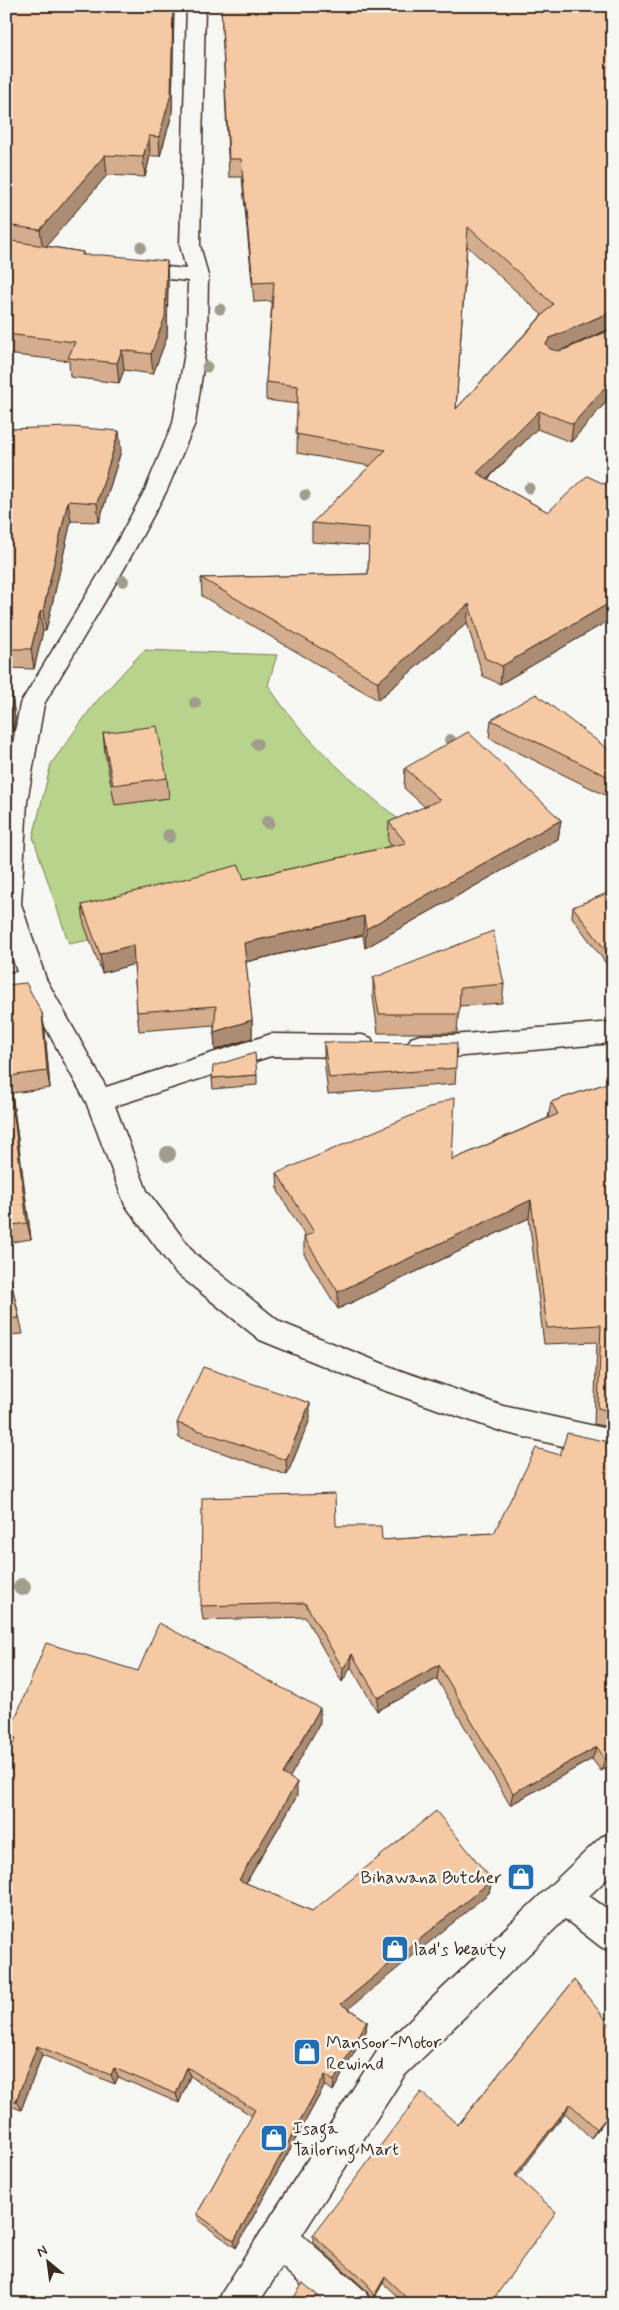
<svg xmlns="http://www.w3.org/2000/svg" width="619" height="2310" font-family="Mynerve,sans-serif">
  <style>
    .green { fill: #b8d48c; stroke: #7a7f55 }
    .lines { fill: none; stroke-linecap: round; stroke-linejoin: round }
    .minor-casing { stroke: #3b2a1e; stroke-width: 3 }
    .minor { fill: #f6f6f2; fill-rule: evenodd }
    .tree { fill: #a09d8d }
    .wall { fill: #d3ad8d; stroke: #3b2a1e; fill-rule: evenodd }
    .shaded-wall { fill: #ac8d73; stroke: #3b2a1e }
    .building { fill: #f5c9a4; stroke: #3b2a1e; fill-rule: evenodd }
    .labels { text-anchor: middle; stroke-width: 5; stroke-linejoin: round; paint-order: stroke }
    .near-poi-label { font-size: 18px; fill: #3b2a1e; stroke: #f6f6f2; text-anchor: start }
  </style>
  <rect width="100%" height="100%" fill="#f6f6f2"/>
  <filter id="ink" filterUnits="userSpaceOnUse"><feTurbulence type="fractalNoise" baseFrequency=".02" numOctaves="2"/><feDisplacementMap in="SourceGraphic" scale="10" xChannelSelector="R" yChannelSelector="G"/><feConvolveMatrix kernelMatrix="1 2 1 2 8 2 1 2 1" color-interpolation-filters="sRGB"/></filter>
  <g filter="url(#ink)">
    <path class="green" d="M 144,650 L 277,655 L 268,685 C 304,742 362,791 415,832 L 279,902 L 69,944 L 33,837 L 51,764 L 95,703 Z"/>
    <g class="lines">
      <g class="minor-casing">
        <g id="minor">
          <polygon points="187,6 205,6 200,245 208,276 207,340 195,423 167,490 124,569 44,704 27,802 21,904 46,979 106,1087 271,1034 362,1035 371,1038 375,1046 371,1054 362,1057 271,1056 115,1106 147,1191 195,1254 280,1322 396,1369 503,1406 613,1430 613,1458 503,1432 380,1389 260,1340 175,1272 125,1205 86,1102 26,991 6,993 6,973 17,972 6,938 6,783 20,704 102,569 145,490 173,423 187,340 188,281 130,275 123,273 120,269 123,265 130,263 186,269 180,245"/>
          <polygon points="613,1022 613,1043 452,1057 420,1057 411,1054 407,1046 411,1038 420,1035 452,1035"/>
          <polygon points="613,1832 613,1873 589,1896 613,1913 613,1952 601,1947 565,1919 404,2076 302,2235 365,2291 371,2304 323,2304 282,2267 258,2304 217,2304 223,2291 378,2050 601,1837"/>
        </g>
      </g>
      <use href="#minor" class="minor"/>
    </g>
    <g class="tree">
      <circle cx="141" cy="247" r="5.5"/>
      <circle cx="220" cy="309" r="5.5"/>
      <circle cx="207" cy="367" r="5.5"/>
      <circle cx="529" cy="488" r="5.5"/>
      <circle cx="305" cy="495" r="5.5"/>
      <circle cx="123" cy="581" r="6"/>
      <circle cx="195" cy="703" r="6"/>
      <circle cx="450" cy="740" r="6"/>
      <circle cx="257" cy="744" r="6"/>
      <circle cx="268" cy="822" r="7"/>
      <circle cx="169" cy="836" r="7"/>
      <circle cx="168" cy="1154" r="8"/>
      <circle cx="22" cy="1587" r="9"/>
    </g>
    <g class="wall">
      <polygon points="6,6 174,6 172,114 160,156 150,156 145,177 107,175 46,246 83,252 83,255 168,281 167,337 153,374 124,370 119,383 70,377 69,361 6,354"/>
      <path d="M 221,6 L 613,6 L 613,328 L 562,350 L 613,329 L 613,394 L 571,442 L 537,429 L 488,479 L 548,512 L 613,488 L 613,618 L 500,684 L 483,676 L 467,623 L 378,700 L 202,596 L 201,578 L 368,574 L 369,546 L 312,542 L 312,523 L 370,466 L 297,453 L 298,404 L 266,400 L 266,382 L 272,301 L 254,302 L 242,177 L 229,177 ZM 467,246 L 542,315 L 456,409 Z"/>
      <polygon points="6,429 121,451 99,522 71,521 46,631 43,631 34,669 9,668 15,719 13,731 6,732 6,562 9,545 6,545"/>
      <polygon points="491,720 613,753 613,799 489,738"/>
      <polygon points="103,733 167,778 169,798 115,805 105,753"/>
      <polygon points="405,768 561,820 558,839 365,948 363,935 246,962 252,1020 252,1038 215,1050 214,1032 214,1025 139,1031 137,1012 134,964 102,973 84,924 82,905 244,879 392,846 388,841 389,822 425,807 404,788"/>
      <polygon points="613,891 613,973 572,917 573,907"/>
      <polygon points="373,978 504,984 502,1003 459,1006 457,1033 378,1033 373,996"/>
      <polygon points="6,985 45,1031 50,1088 12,1093 31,1239 6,1243"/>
      <polygon points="324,1042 456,1068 455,1084 328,1094 324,1058"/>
      <polygon points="257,1075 257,1085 213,1089 212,1078"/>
      <polygon points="613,1081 613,1428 594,1424 597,1342 544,1344 529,1218 338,1309 304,1254 304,1237 305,1236 278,1191 277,1173 452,1160 548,1118 551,1102"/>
      <polygon points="6,1258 23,1334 6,1335"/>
      <polygon points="310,1419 287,1475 179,1438 177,1423"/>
      <polygon points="613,1443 613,1763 601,1771 592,1759 510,1805 437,1679 377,1711 351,1667 342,1682 305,1617 203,1620 201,1606 336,1526 382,1540 494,1533 560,1455"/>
      <polygon points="138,1671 320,1723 289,1777 297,1796 246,1883 312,1911 492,1880 489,1893 348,2008 367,2021 366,2031 333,2091 325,2085 236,2248 199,2221 197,2214 252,2116 190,2076 179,2103 118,2077 115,2084 42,2055 21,2110 6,2104 6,1760 12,1747 8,1736"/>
      <polygon points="574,1980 613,2110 591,2138 565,2113 516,2177 491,2304 405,2304 383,2283 372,2302 366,2290 313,2242 313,2235 458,2125"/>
    </g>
    <g class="shaded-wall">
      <polygon points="173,6 174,6 172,114 160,156 159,137"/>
      <polygon points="149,136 150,156 145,177 143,157"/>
      <polygon points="105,155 107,175 43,250 40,230"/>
      <polygon points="167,261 168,281 167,337 153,374 151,354"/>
      <polygon points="613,311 612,328 548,356 546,344 550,338"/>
      <polygon points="122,350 124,370 119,383 117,363"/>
      <polygon points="613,378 613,394 571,442 573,424"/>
      <polygon points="539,411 537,429 475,491 477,473"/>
      <polygon points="119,431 121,451 99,522 97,503"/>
      <polygon points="68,501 71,521 46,631 43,611"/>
      <polygon points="613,601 613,618 500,684 502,666"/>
      <polygon points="469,604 467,623 378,700 378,682"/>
      <polygon points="40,612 43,631 34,669 31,649"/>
      <polygon points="6,649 15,719 13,731 10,712"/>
      <polygon points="6,739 9,756 6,771"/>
      <polygon points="561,820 558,839 365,948 366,929"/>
      <polygon points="364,916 363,935 245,962 244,943"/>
      <polygon points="133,945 135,964 102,973 100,954"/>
      <polygon points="42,1013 45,1031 50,1088 47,1071"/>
      <polygon points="252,1020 252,1038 215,1050 214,1032"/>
      <polygon points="9,1076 12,1093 31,1239 27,1223"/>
      <polygon points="531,1200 529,1218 338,1309 338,1292"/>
      <polygon points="310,1403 310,1419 287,1475 286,1460"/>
      <polygon points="352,1654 351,1667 342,1682 343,1669"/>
      <polygon points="439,1665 437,1679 377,1711 378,1698"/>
      <polygon points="320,1708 320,1723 284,1788 283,1774"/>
      <polygon points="597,1747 592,1759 510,1805 513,1793"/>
      <polygon points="613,1754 613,1763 601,1771 605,1759"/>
      <polygon points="297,1782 297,1796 240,1893 239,1880"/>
      <polygon points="492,1880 489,1893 341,2015 341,2004"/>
      <polygon points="367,2021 366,2031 333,2091 334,2081"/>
      <polygon points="37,2046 42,2055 21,2110 16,2101"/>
      <polygon points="187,2067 190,2076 179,2103 176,2094"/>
      <polygon points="114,2068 118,2077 115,2084 111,2075"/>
      <polygon points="325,2075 325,2085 236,2248 234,2241"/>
      <polygon points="570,2104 565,2113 511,2184 515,2175"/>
      <polygon points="613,2109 613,2110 591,2138 597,2129"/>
      <polygon points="385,2277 383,2283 372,2302 374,2296"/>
    </g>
    <g class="building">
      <polygon points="6,6 173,6 171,94 159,137 149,136 143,157 105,155 40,230 6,225"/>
      <path d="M 221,6 L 613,6 L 613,311 L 550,338 L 546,344 L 550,349 L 558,351 L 566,349 L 613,329 L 613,378 L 573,424 L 539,411 L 477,473 L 548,512 L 587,476 L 613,488 L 613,601 L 502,666 L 485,658 L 469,604 L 378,682 L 201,578 L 368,574 L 369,528 L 312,523 L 386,450 L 296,434 L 298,386 L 266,382 L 274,282 L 253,283 L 241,159 L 229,159 ZM 468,227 L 553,304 L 456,409 Z"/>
      <polygon points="6,240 83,252 82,255 103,255 167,261 165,317 151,354 122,350 117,363 68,358 75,342 6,334"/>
      <polygon points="71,427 119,431 97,503 68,501 43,611 40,612 31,649 6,649 12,700 10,712 6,712 6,562 12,525 6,526 6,429"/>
      <polygon points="536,694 613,753 613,779 491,720"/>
      <polygon points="157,726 167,778 113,785 103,733"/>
      <polygon points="468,732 561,820 366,929 364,916 244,943 252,1020 214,1032 216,1006 137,1012 133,945 100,954 82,905 239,865 244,879 406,843 389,822 440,800 405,768"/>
      <polygon points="613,891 613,960 573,907"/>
      <polygon points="493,931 504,984 460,988 459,1014 379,1014 373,978"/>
      <polygon points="26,983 42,1013 47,1071 9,1076 27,1223 6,1226 6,985"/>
      <polygon points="324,1042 457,1043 456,1068 329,1078"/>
      <polygon points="255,1053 257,1075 212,1078 213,1066"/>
      <polygon points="613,1081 613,1412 598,1408 601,1325 547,1328 531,1200 338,1292 304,1237 314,1232 277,1173 455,1097 452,1160 558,1114 551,1102"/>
      <polygon points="6,1259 19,1318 6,1319"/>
      <polygon points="203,1367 310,1403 286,1460 177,1423"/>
      <polygon points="567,1433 613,1443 613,1754 605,1759 597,1747 513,1793 439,1665 378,1698 352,1654 343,1669 305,1603 201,1606 202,1498 335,1494 336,1526 381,1526 382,1540 494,1533 536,1448 560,1455"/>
      <polygon points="159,1623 320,1708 283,1774 297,1782 239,1880 312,1911 436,1811 492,1880 341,2004 367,2021 334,2081 325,2075 234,2241 197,2214 255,2110 187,2067 176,2094 114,2068 111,2075 37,2046 16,2101 6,2097 6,1760 16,1738 8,1736 46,1643 138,1671"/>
      <polygon points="574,1980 611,2026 613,2025 613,2109 597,2129 570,2104 515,2175 556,2212 490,2304 413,2304 385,2277 374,2296 367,2283 313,2235 421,2092 458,2125"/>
      <polygon points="303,2283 323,2300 371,2300 369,2304 290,2304"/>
    </g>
  </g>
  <defs>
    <g id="shop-square" transform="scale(1.4375)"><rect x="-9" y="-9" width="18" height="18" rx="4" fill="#1f6fb2" stroke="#f6f6f2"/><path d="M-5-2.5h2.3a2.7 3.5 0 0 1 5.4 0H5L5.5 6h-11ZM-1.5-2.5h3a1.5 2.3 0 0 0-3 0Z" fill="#fff"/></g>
  </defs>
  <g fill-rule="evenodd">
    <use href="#shop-square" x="521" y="1877"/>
    <use href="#shop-square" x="395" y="1949"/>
    <use href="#shop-square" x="307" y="2052"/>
    <use href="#shop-square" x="274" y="2138"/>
  </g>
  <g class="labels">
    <g class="near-poi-label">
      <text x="502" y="1883" text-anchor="end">Bihawana Butcher</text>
      <text x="414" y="1955">lad's beauty</text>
      <text x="326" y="2048">Mansoor-Motor<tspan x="326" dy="21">Rewind</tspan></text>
      <text x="293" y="2134">Isaga<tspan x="293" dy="21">Tailoring Mart</tspan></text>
    </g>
  </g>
  <rect width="619" height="2310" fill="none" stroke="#f6f6f2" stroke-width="25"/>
  <rect x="12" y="12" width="594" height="2285" fill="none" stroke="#3b2a1e" stroke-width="2" filter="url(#ink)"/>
  <g transform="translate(48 2262) rotate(331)" stroke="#f6f6f2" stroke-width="4" paint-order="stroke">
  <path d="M0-4L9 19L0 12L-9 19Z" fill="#3b2a1e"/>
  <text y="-8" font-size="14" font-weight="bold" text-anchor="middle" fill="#3b2a1e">N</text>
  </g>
</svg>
